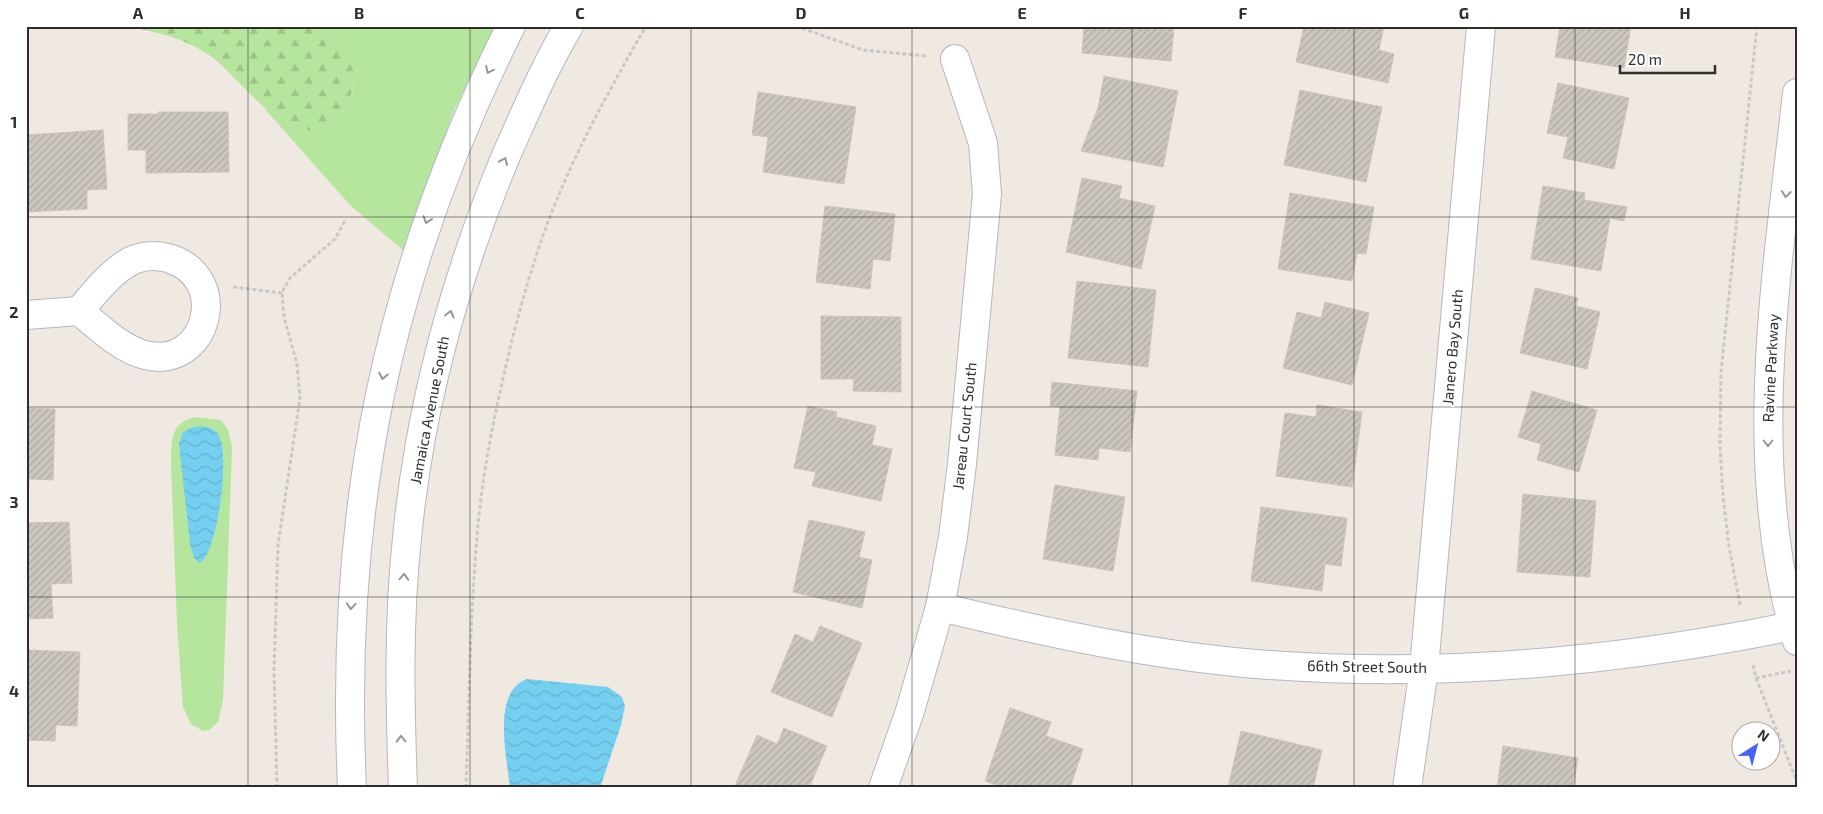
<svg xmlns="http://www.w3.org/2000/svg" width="1823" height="814" font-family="'Exo 2',sans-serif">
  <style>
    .grass { fill: #b6e59e }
    .forest { fill: url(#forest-firs) }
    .water { fill: url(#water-waves) }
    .building { fill: url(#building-hatch); stroke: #cbc5ba }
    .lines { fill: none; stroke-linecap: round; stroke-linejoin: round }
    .minor-casing { stroke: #b4b7c1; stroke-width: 30 }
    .path { stroke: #c9c9c9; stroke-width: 3; stroke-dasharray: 4 2.5; stroke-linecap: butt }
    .minor { stroke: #fff; stroke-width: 28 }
    .oneway { stroke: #969696 }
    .grid { fill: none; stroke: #2e2e2e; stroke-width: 1; stroke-opacity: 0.55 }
    .labels { text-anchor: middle; stroke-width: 5; stroke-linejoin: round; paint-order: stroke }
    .street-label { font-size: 15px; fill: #2e2e2e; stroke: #fff }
    .neatline { fill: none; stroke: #2e2e2e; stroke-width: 2 }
    .grid-label { font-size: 16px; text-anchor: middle; font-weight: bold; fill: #2e2e2e }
  </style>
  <defs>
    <pattern id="forest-firs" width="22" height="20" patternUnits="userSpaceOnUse" patternTransform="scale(1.25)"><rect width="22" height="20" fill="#b6e59e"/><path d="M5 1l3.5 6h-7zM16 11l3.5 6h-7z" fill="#9dc588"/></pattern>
    <pattern id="water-waves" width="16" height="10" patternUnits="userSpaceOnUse" patternTransform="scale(1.25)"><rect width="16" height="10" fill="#75cff0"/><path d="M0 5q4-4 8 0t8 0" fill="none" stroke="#66b2ce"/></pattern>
    <pattern id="building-hatch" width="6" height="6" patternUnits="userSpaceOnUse" patternTransform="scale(1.25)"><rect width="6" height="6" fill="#cbc7bf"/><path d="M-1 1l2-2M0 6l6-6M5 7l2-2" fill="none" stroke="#afaba4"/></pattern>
  </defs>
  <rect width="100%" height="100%" fill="#efe9e1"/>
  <g class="grass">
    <path d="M 326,26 L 339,28 L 496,26 L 454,110 L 404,251 L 351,206 L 264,108 L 291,125 L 315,129 C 324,121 341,112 348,101 C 365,75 343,46 326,26 Z"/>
    <path d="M 195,417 L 221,420 L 228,430 L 232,447 L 223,700 L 218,722 L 209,730 L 203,731 L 191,724 L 183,707 L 177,625 L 171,464 C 172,441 169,424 195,417 Z"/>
  </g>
  <path class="forest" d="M 119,26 L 326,26 C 339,41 354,59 354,79 C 354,93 345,110 335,120 C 291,159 240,75 209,55 C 182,37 151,30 119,26 Z"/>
  <g class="water">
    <path d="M 193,427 C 202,426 212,426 218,434 C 231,451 218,552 200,563 L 194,558 L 190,544 L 179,444 L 183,432 Z"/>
    <path d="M 527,679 L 608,687 L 622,697 L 625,706 L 621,725 L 600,788 L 510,788 C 507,757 491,692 527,679 Z"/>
  </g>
  <g class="building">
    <polygon points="1084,26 1174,26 1171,61 1082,53"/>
    <polygon points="1304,26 1384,26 1379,50 1394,54 1388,83 1296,62"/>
    <polygon points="1560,26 1631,26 1624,68 1555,57"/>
    <polygon points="1104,76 1178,91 1163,167 1081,151 1098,108"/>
    <polygon points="1558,83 1629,98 1614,169 1563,158 1568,137 1547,133"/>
    <polygon points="1300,90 1382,107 1366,182 1284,165"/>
    <polygon points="758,92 856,107 844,184 763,172 768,137 752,135"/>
    <polygon points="158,112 228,112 229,172 146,173 146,150 128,150 128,114 158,114"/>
    <polygon points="103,130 107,189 87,190 87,209 26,212 26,135"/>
    <polygon points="1082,178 1122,186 1119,198 1155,206 1141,269 1066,252"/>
    <polygon points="1543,186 1585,193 1584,200 1627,207 1624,221 1610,218 1601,271 1531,259"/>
    <polygon points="1290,193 1374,207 1366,254 1357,253 1352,281 1278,269"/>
    <polygon points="825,206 895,214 890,261 873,259 870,289 816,282"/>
    <polygon points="1077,281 1156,290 1148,367 1068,358"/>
    <polygon points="1535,288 1578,298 1576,306 1600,312 1587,369 1520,353"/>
    <polygon points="1325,302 1369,313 1352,385 1283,368 1297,312 1321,318"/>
    <polygon points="821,316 901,317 901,392 853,391 854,379 821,379"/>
    <polygon points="1052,382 1137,391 1130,452 1099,448 1098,460 1055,455 1060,407 1050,406"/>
    <polygon points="1532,391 1597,410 1579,472 1537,460 1541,444 1518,437"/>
    <polygon points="1317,405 1362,412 1352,487 1276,476 1285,413 1316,417"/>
    <polygon points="808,406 837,412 836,417 876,426 872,445 892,449 881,501 812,486 816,472 794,468"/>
    <polygon points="26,408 55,409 53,480 29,479 28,496 26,496"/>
    <polygon points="1055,485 1125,497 1113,571 1043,559"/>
    <polygon points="1523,494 1596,501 1590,577 1517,572"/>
    <polygon points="1261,507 1347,518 1341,566 1325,564 1322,591 1251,581"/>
    <polygon points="809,520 865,532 859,557 872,560 862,608 793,592"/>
    <polygon points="69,522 72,583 51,584 53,618 26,619 26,523"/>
    <polygon points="820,626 862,643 832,717 771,692 795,634 813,642"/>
    <polygon points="26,650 80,652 77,726 56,725 55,741 26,740"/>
    <polygon points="1010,708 1051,722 1046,736 1083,749 1070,788 1004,788 985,781"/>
    <polygon points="784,728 827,746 809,788 734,788 757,735 777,744"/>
    <polygon points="1241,731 1322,750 1313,788 1228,788"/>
    <polygon points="1503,746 1578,758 1573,788 1497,788"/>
  </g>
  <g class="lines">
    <g class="minor-casing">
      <g id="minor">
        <path d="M 1797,93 C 1777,275 1744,462 1797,641"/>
        <path d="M 26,315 L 79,311 C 99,327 121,349 145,355 C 207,371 233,277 168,258 C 156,255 143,255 131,261 C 110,272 94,294 79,311"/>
        <path d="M 940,607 C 1048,633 1158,657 1269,665 C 1446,678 1623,661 1797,625"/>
        <path d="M 352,788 C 339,510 386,275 511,26"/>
        <path d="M 403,788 C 400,705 398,621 407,538 C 420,404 456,274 508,151 C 527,109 545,66 569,26"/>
        <polyline points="883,788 910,711 940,607 953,537 962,464 987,194 983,143 955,59"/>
        <polyline points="1407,788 1424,668 1481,26"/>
      </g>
    </g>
    <g class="path">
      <polyline points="796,26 863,50 926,56"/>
      <polyline points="233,287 282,293"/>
      <polyline points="1740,605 1729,546 1723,496 1720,447 1721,372 1757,26"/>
      <polyline points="1753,665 1756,678 1791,671"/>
      <polyline points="1756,678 1797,782"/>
      <polyline points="277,788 274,671 278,545 300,398 297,364 284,317 282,292 290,278 335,239 346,219"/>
      <path d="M 466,788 C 469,704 470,620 477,537 C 482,472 496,407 511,344 C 524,293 539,241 560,192 C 584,135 615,80 646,26"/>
    </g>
    <use href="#minor" class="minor"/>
  </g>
  <defs><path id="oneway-chevron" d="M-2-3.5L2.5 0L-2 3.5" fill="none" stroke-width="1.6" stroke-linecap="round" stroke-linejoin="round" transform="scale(1.25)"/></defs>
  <g class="oneway">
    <use href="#oneway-chevron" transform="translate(489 70) rotate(116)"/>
    <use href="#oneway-chevron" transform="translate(504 161) rotate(-67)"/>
    <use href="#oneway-chevron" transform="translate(1786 194) rotate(96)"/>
    <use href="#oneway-chevron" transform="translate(427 220) rotate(109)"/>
    <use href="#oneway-chevron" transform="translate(450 314) rotate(-75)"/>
    <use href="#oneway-chevron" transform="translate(383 376) rotate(102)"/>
    <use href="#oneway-chevron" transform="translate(1768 443) rotate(90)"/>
    <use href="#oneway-chevron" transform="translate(404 577) rotate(-86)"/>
    <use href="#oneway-chevron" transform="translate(351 606) rotate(94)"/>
    <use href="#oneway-chevron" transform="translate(401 739) rotate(-92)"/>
  </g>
  <path class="grid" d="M 248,26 L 248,788M 470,26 L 470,788M 691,26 L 691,788M 912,26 L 912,788M 1132,26 L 1132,788M 1354,26 L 1354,788M 1575,26 L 1575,788M 26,217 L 1797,217M 26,407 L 1797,407M 26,597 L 1797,597"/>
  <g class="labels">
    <g class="street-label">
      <text transform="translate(1453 347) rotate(-85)" y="5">Janero Bay South</text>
      <text transform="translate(1771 368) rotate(-87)" y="5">Ravine Parkway</text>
      <text transform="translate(430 410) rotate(-79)" y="5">Jamaica Avenue South</text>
      <text transform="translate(965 426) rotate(-84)" y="5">Jareau Court South</text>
      <text transform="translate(1367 667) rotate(1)" y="5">66th Street South</text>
    </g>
  </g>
  <rect width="1823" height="814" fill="none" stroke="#ffffff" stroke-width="55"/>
  <g transform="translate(1756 746) rotate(36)"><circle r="24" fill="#ffffff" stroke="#ababab"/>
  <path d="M0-4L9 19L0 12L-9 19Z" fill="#4264fb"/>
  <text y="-8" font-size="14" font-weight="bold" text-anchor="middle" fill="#2e2e2e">N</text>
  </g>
  <path d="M1620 65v8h95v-8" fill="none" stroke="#2e2e2e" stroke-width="2.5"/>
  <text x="1628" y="65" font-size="15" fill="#2e2e2e" stroke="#ffffff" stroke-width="4" paint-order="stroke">20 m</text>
  <rect x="28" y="28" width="1768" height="758" class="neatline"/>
  <g class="grid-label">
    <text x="138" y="19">A</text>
    <text x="359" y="19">B</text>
    <text x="580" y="19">C</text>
    <text x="801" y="19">D</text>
    <text x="1022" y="19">E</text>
    <text x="1243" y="19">F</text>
    <text x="1464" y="19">G</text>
    <text x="1685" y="19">H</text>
    <text x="14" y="128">1</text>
    <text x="14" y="318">2</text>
    <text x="14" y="508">3</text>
    <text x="14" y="697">4</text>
  </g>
</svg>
